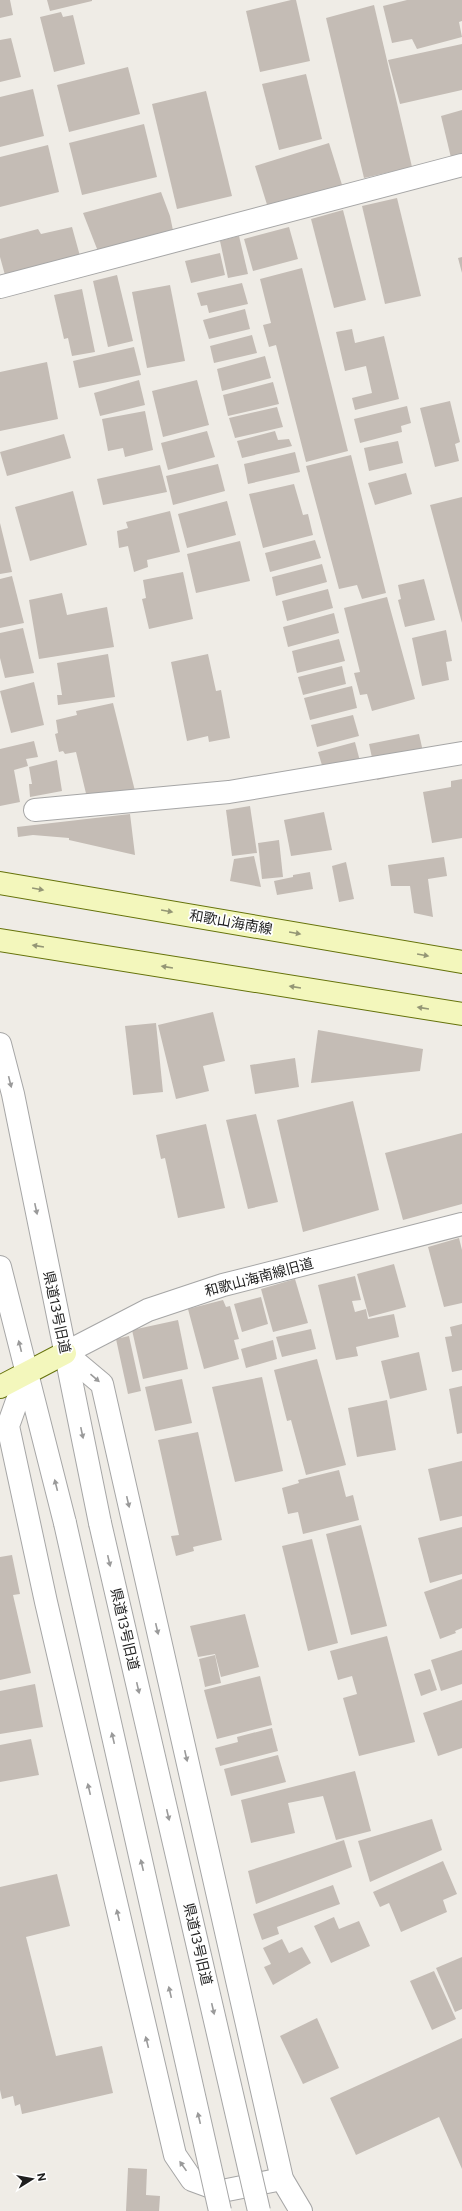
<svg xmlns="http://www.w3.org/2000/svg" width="462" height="2211" font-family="Commissioner,'Noto Sans JP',sans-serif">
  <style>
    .building { fill: #c4bcb5 }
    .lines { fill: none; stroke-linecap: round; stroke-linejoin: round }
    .minor-casing { stroke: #a6a6a6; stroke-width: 24 }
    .tertiary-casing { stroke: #a6a6a6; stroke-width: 24 }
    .secondary-casing { stroke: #65720a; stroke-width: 24 }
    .minor { stroke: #fff; stroke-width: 22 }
    .tertiary { stroke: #fff; stroke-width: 22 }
    .secondary { stroke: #f3f7bc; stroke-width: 22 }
    .tertiary-bridge-casing { stroke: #a6a6a6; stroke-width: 24; stroke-linecap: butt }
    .tertiary-bridge { stroke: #fff; stroke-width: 22 }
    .oneway { fill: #949675 }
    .oneway2 { fill: #9a9a9a }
    .labels { text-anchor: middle; stroke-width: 3.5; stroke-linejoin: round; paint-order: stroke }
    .street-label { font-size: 14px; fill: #1f1f1f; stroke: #fff }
  </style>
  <rect width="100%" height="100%" fill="#efece6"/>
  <g class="building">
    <polygon points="0,0 10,0 13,15 0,18"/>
    <polygon points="47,0 92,0 92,1 50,11"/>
    <polygon points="291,0 296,0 310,61 260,72 246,11"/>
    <polygon points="407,0 462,0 462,21 459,22 462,37 417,49 412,39 392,43 383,6"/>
    <polygon points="374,5 412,167 364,178 326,18"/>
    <polygon points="61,12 63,17 73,15 85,64 54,72 40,17"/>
    <polygon points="11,38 21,77 0,82 0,40"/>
    <polygon points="462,44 462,90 400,104 388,60"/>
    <polygon points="128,67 140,114 69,132 57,85"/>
    <polygon points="306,74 322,139 279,150 262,84"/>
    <polygon points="33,89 44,136 0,147 0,97"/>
    <polygon points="206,91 232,196 177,209 152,104"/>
    <polygon points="462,110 462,164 453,166 441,116"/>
    <polygon points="144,124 157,177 82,195 69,143"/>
    <polygon points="329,143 343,188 269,211 255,166"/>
    <polygon points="48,145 59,192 0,207 0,157"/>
    <polygon points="161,192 170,216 175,240 101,259 83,213"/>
    <polygon points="397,198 421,296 385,304 362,206"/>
    <polygon points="343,210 366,300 334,308 311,219"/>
    <polygon points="72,227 83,267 8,286 0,257 0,239 38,229 41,234"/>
    <polygon points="289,227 298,259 253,271 244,239"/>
    <polygon points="239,236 248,274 228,278 220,241"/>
    <polygon points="220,253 225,275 191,283 185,261"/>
    <polygon points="462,257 462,273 458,258"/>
    <polygon points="302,268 348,451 306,462 276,345 269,347 263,325 271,323 260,279"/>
    <polygon points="117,275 133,341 108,347 93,281"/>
    <polygon points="242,283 248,304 209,313 207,305 201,306 197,293"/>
    <polygon points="170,285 185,361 147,368 132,292"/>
    <polygon points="82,289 95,352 72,356 68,338 64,339 54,295"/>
    <polygon points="245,309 250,329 209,339 203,320"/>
    <polygon points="352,329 355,343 384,336 399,399 355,410 352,398 372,393 366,366 345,371 336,332"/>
    <polygon points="252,335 257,353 214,363 210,346"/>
    <polygon points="134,347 141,375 79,388 73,361"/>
    <polygon points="265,356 271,378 222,391 217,369"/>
    <polygon points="47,362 58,419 0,431 0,372"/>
    <polygon points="139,380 145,405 100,416 94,393"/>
    <polygon points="197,380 209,425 163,437 152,391"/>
    <polygon points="273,382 279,404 228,416 223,395"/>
    <polygon points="450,401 460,442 455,444 459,461 435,467 420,408"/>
    <polygon points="407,406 411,423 401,426 402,432 360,443 354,419"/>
    <polygon points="277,407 283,427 235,438 229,418"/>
    <polygon points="145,411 153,450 125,457 123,448 108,451 102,419"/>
    <polygon points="207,431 215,457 168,470 161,443"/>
    <polygon points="275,431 278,440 289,439 292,446 242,458 237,441"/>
    <polygon points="64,434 71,458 7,476 0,452"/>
    <polygon points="398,441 403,463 369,471 364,448"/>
    <polygon points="295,452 300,472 248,484 244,464"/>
    <polygon points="351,455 386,593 362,599 357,585 339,589 306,466"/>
    <polygon points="218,464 225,491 173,505 166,476"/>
    <polygon points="160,465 167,492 103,505 97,479"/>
    <polygon points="406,473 412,494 375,505 368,483"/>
    <polygon points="294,484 303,515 308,514 313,535 263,548 249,494"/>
    <polygon points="73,491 87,545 30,561 15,507"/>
    <polygon points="462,497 462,623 430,505"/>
    <polygon points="227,501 236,535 187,548 178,514"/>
    <polygon points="170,511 180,552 147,560 148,567 134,572 128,546 119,548 117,531 128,528 126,522"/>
    <polygon points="0,523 12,572 0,574"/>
    <polygon points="315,540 321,558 270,572 265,553"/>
    <polygon points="240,541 250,581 196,593 187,554"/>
    <polygon points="322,564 327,582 276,596 272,577"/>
    <polygon points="183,572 193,619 149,629 142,599 146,598 143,580"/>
    <polygon points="12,576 24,623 0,628 0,579"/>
    <polygon points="424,579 435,620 405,627 398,600 401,599 398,585"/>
    <polygon points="328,589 333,608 287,621 282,601"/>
    <polygon points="62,593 67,615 107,607 114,647 39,659 29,600"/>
    <polygon points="387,597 415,699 372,711 367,694 360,695 354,673 360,672 344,608"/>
    <polygon points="334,613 339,633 288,647 283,627"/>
    <polygon points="23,628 34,673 5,678 0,658 0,633"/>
    <polygon points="446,630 452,661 446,662 449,680 422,686 412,638"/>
    <polygon points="339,639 345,661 297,673 292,651"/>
    <polygon points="108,654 115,697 58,705 57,695 62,695 57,663"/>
    <polygon points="208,654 216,691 221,690 230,738 209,742 208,736 187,741 171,662"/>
    <polygon points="342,666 346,684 303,695 298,677"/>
    <polygon points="34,682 44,725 11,733 0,691"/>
    <polygon points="352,686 357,708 310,720 304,698"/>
    <polygon points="113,703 137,799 90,810 76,752 65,754 63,751 59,752 55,734 58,733 56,720 77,715 76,711"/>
    <polygon points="353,715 359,736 317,747 311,725"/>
    <polygon points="419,734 427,769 377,780 369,744"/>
    <polygon points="34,741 38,757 26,759 28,766 14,770 20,802 0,806 0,749"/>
    <polygon points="355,742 363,773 327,782 318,752"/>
    <polygon points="57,760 62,791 30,797 29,784 32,784 29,767"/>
    <polygon points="462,779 462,838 432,843 423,792 451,787 451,781"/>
    <polygon points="250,806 257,853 232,856 226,810"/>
    <polygon points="324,812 332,850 291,856 284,820"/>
    <polygon points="130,814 135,855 69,840 69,838 33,835 18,837 17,827"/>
    <polygon points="279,840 283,877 262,879 258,843"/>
    <polygon points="254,856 261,887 230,881 234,859"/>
    <polygon points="444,857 447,876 428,879 433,917 414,913 410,886 391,886 388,865"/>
    <polygon points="346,862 354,899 339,902 332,866"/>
    <polygon points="310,872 313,889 277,895 274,881 293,877 293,875"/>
    <polygon points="213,1012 225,1061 203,1066 209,1091 176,1099 158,1025"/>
    <polygon points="156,1023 163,1092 133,1095 125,1026"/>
    <polygon points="318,1030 423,1049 420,1071 311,1083"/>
    <polygon points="295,1058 299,1087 255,1094 250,1065"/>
    <polygon points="353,1101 379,1210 303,1232 277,1120"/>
    <polygon points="256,1114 278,1202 248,1209 226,1120"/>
    <polygon points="206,1124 225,1208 178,1218 165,1158 161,1159 156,1135"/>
    <polygon points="462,1133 462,1204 403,1220 385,1153"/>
    <polygon points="459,1238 462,1250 462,1303 444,1307 428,1247"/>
    <polygon points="394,1264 406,1307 369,1317 357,1274"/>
    <polygon points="355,1276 361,1300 352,1301 355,1312 366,1309 368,1319 394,1314 399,1337 356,1347 358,1356 336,1360 318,1285"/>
    <polygon points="295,1279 308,1323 273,1332 261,1289"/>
    <polygon points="261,1297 268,1324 242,1332 234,1304"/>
    <polygon points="223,1300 226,1307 230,1306 236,1329 239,1339 234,1340 239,1359 204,1369 188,1309"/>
    <polygon points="178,1320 188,1369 143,1379 132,1330"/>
    <polygon points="462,1324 462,1370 452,1372 445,1337 452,1336 450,1327"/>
    <polygon points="311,1329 316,1349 282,1357 276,1337"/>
    <polygon points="129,1336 141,1391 128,1394 116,1339"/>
    <polygon points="273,1340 277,1359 246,1368 241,1349"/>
    <polygon points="419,1352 427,1390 390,1399 381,1361"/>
    <polygon points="317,1359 346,1465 306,1475 291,1420 287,1421 274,1370"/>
    <polygon points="262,1377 283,1471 235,1482 212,1387"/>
    <polygon points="182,1379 192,1423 155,1431 145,1387"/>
    <polygon points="462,1386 462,1433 457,1434 449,1389"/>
    <polygon points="387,1400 396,1450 357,1457 348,1408"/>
    <polygon points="198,1432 222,1540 193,1547 194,1551 176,1556 171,1536 179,1535 158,1440"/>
    <polygon points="462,1461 462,1516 440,1521 428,1469"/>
    <polygon points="339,1470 346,1497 353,1495 359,1520 303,1534 298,1512 288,1514 282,1488 299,1483 298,1480"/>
    <polygon points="361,1525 387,1626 351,1635 326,1534"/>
    <polygon points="462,1527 462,1574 430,1583 418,1538"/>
    <polygon points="312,1539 338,1643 308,1651 282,1546"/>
    <polygon points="12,1555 20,1594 13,1595 31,1673 0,1680 0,1557"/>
    <polygon points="462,1579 462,1628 455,1631 456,1633 440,1639 424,1592"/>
    <polygon points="245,1614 259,1667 221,1677 215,1654 198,1657 190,1626"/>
    <polygon points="387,1636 415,1742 359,1756 343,1698 357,1694 352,1676 338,1680 330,1651"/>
    <polygon points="462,1650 462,1684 441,1691 431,1660"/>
    <polygon points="215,1655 221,1683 205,1687 199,1659"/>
    <polygon points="430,1669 437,1690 421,1696 414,1674"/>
    <polygon points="260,1676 272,1725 217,1739 204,1690"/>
    <polygon points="35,1684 43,1727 0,1734 0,1691"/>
    <polygon points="462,1700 462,1748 438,1756 423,1713"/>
    <polygon points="272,1728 278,1751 220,1766 215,1748 238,1742 237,1737"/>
    <polygon points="31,1739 39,1775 0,1782 0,1745"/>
    <polygon points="278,1755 286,1782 231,1796 224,1769"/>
    <polygon points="355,1771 371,1831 336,1840 323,1796 288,1803 295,1833 251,1843 241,1800"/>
    <polygon points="432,1819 442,1850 370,1882 358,1841"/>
    <polygon points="344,1840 352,1867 256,1904 248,1871"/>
    <polygon points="443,1861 457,1894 443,1900 447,1912 401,1932 389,1903 380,1907 373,1892"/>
    <polygon points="57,1874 70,1926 26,1937 56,2056 102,2046 113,2093 22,2114 20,2104 15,2106 13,2096 2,2099 0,2090 0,1887"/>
    <polygon points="333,1885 340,1904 277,1927 279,1934 262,1940 253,1914"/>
    <polygon points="334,1917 339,1929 359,1921 370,1946 331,1963 314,1926"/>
    <polygon points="282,1939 289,1953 302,1947 311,1963 273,1985 264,1967 271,1964 263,1948"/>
    <polygon points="462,1957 462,2009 455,2012 436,1968"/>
    <polygon points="434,1971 456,2019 432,2030 410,1981"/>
    <polygon points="317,2018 339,2068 303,2084 280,2036"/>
    <polygon points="462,2038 462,2169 439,2117 356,2155 330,2098"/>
    <polygon points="128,2168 147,2169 146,2195 160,2196 159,2211 126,2211"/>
  </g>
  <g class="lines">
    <g class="minor-casing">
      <g id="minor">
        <polyline points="0,287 462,165"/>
        <polyline points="35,810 229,792 462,753"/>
        <polyline points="27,1373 8,1426 46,1602 175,2155 192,2180 222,2191 282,2179"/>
        <polyline points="301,2211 282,2179 102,1384 65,1353 148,1310 223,1285 462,1224"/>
      </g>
    </g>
    <g class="tertiary-casing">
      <g id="tertiary">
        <polyline points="0,1044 13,1094 100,1523"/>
        <polyline points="0,1267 65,1523"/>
      </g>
    </g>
    <g class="secondary-casing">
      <g id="secondary">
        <polyline points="0,883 462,962"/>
        <polyline points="0,940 462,1014"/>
        <polyline points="0,1387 65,1353"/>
      </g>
    </g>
    <use href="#minor" class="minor"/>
    <use href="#tertiary" class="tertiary"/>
    <use href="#secondary" class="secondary"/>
    <g class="tertiary-bridge-casing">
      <g id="tertiary-bridge">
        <polyline points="65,1523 220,2211"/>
        <polyline points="100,1523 259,2211"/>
      </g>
    </g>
    <use href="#tertiary-bridge" class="tertiary-bridge"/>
  </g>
  <defs><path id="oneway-solid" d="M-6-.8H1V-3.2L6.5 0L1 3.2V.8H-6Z"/></defs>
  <g class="oneway">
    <use href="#oneway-solid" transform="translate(38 889) rotate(10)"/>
    <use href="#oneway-solid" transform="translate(167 911) rotate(10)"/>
    <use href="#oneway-solid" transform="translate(295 933) rotate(10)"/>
    <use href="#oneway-solid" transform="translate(38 946) rotate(-171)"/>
    <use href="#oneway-solid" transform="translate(423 955) rotate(10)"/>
    <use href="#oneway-solid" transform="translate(167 967) rotate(-171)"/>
    <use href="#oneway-solid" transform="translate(295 987) rotate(-171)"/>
    <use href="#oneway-solid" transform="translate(423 1008) rotate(-171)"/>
  </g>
  <g class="oneway2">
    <use href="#oneway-solid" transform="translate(10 1082) rotate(76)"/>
    <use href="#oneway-solid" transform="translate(36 1209) rotate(78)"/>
    <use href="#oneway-solid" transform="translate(20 1346) rotate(-104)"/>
    <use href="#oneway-solid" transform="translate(95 1378) rotate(41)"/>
    <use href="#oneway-solid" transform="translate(82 1433) rotate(78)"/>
    <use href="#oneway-solid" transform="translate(56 1485) rotate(-104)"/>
    <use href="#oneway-solid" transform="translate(128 1502) rotate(77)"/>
    <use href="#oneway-solid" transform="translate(109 1561) rotate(77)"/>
    <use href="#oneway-solid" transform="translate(157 1629) rotate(77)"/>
    <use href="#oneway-solid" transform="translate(138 1688) rotate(77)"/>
    <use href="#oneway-solid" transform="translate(113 1738) rotate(-103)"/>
    <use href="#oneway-solid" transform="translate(186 1756) rotate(77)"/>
    <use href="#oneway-solid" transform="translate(89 1789) rotate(-103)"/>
    <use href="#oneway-solid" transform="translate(168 1815) rotate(77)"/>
    <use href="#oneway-solid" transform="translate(142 1865) rotate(-103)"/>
    <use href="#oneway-solid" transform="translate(118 1915) rotate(-103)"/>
    <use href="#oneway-solid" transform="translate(170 1992) rotate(-103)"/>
    <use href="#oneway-solid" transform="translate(213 2009) rotate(77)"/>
    <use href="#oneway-solid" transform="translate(147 2042) rotate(-104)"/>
    <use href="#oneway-solid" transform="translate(199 2118) rotate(-103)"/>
    <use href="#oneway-solid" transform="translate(183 2166) rotate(-125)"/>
  </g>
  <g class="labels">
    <g class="street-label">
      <text transform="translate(231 922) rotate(10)" y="5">和歌山海南線</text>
      <text transform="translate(259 1277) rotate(-15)" y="5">和歌山海南線旧道</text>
      <text transform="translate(57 1312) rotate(78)" y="5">県道13号旧道</text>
      <text transform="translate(125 1629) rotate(77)" y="5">県道13号旧道</text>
      <text transform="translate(198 1944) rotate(77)" y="5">県道13号旧道</text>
    </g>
  </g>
  <g transform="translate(32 2179) rotate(79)" stroke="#ffffff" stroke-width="3" paint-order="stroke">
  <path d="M0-3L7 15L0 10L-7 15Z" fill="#1f1f1f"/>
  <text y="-6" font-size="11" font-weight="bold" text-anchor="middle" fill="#1f1f1f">N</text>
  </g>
</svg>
